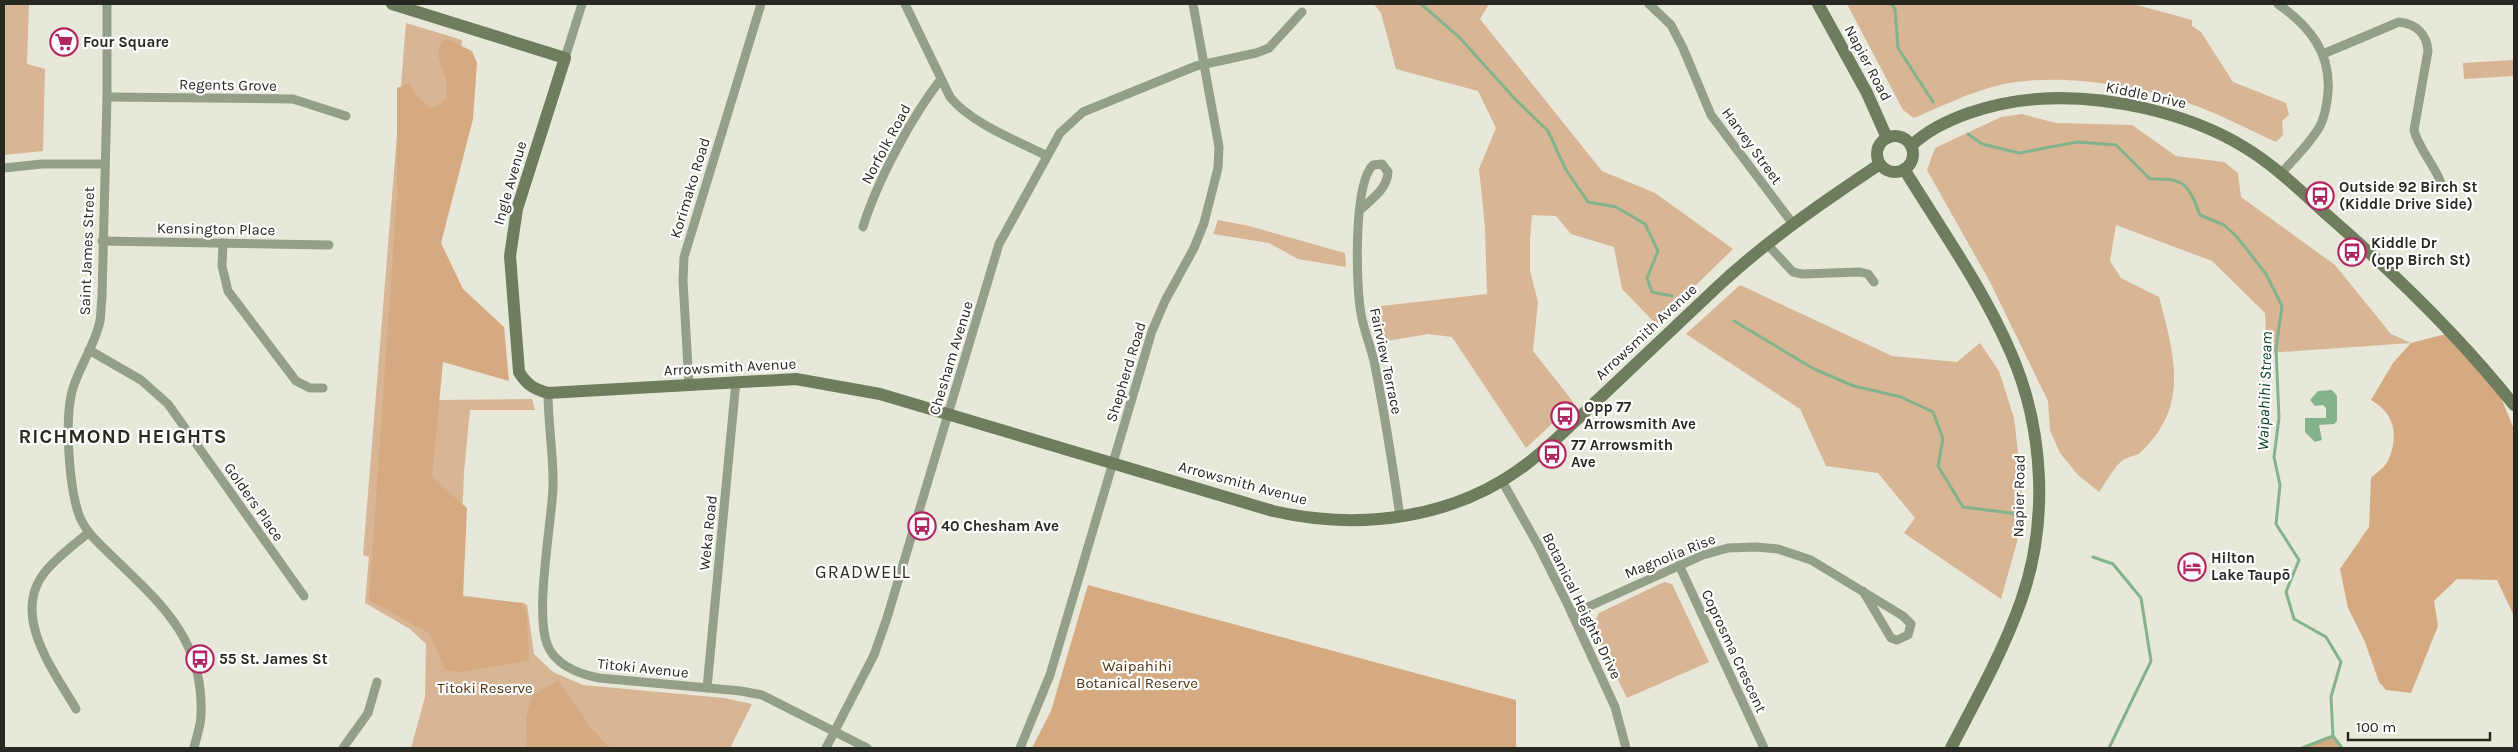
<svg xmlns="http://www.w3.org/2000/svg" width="2518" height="752" font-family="Karla,sans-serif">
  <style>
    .green { fill: #d7b595 }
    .forest { fill: #d5aa80 }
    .water { fill: #83b38d }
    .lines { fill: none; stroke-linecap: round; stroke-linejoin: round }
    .stream { stroke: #83b38d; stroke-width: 3 }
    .street { stroke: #949f89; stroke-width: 9 }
    .secondary { stroke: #6d7d5d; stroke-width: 12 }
    .labels { text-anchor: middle; stroke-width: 4.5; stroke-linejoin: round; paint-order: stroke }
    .poi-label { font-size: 15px; font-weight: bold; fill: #272822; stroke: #fff; text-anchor: start }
    .street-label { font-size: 15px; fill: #272822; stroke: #fff }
    .park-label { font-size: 15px; fill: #4f3211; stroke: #fff }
    .water-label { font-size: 16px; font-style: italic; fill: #043f1b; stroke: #fff }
    .quarter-label { font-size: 18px; letter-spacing: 1px; fill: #2b2b1f; stroke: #fff }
    .district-label { font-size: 20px; font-weight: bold; letter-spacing: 1px; fill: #2b2b1f; stroke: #fff }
  </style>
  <rect width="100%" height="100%" fill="#e7e8d9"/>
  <g class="green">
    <polygon points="4,4 29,4 27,64 45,69 43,151 4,155"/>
    <polygon points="1374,4 1489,4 1480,19 1602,171 1655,193 1733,249 1656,324 1622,289 1614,247 1571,234 1556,216 1532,215 1530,239 1530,271 1538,302 1533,351 1574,403 1526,448 1452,337 1428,334 1381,342 1373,307 1487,294 1485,227 1479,169 1496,128 1478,91 1396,69 1381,13"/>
    <path d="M 1847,4 L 2133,4 L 2192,20 L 2192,26 L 2201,32 L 2233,82 L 2286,103 L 2289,115 L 2282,121 L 2283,135 L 2276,142 C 2247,129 2218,113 2188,103 C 2137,85 2053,72 2000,85 C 1970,92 1942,106 1914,118 L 1903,110 Z"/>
    <polygon points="406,23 462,40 437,247 439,400 532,399 535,410 470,410 464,472 459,595 527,604 534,654 553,672 583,685 724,698 752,704 730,748 411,748 425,697 426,644 410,629 365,603 369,557 363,555"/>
    <polygon points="2514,60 2514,76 2464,79 2463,63"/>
    <path d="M 2022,114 L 2056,123 L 2132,125 L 2176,156 L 2224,162 L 2238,173 L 2241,197 L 2335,265 L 2391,334 L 2411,343 L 2267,353 L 2265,313 L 2212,261 L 2116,225 L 2110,261 L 2121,278 L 2159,297 C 2174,354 2190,405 2142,451 C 2138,456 2130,456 2125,459 C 2115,464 2106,483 2099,492 L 2078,475 L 2060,453 L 2050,430 L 2048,401 L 1990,282 L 1927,170 L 1935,148 L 2001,117 Z"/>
    <polygon points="1218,220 1249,226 1345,253 1346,267 1298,259 1269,243 1213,234"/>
    <polygon points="1740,285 1892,356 1957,362 1980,343 1999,371 2014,418 2022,487 2017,542 2001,599 1904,533 1915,518 1878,473 1826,466 1800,409 1686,334"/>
    <polygon points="1664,582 1672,584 1709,662 1627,698 1592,627 1599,613"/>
  </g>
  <g class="forest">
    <polygon points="447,39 472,51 477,63 473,119 441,243 463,289 504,327 509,381 443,362 432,477 467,508 463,597 524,603 527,618 529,661 460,672 445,670 430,634 369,600 397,194 397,88 409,83 417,97 431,108 437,107 446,98 446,80 438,55 441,42"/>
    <path d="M 2450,333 L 2497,388 L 2514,429 L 2514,616 L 2497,580 L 2457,579 L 2434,601 L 2438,626 L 2411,693 L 2386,690 L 2379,682 L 2365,642 L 2348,608 L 2340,569 L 2369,527 L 2371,478 C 2376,473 2385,467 2388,461 C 2399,436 2395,413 2371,400 L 2393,363 L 2411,343 Z"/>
    <polygon points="1088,585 1516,700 1516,748 1032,748 1051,711"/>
    <polygon points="558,680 591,728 610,748 527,748 526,718 532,696"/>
    <polygon points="2333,736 2342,748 2302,748"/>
  </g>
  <polygon class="water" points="2332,390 2337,396 2337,421 2334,424 2319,425 2322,440 2315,442 2305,432 2305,418 2326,418 2326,408 2323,405 2315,406 2310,400 2318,391"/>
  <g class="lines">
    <g class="stream">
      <polyline points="1421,4 1459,37 1515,99 1548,131 1566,170 1588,202 1616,207 1645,224 1658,251 1647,278 1652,292 1672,296"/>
      <polyline points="1891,4 1895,9 1898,48 1933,102"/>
      <path d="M 1968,134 L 1982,144 L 2019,153 L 2077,142 L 2116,145 L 2150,179 C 2184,178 2188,183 2200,215 L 2224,225 L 2237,237 L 2266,274 L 2282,306 L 2276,349 L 2279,418 L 2274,457 L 2280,485 L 2276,524 L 2299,560 L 2286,592 L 2294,619 L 2326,637 L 2341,662 L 2331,697 L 2333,736 L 2342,748"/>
      <polyline points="1734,321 1814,369 1854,386 1901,397 1933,412 1943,439 1938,466 1963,507 2011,513 2023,518"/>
      <polyline points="2093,557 2113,564 2141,598 2151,661 2109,748"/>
      <polyline points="2302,748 2333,736"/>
    </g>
    <g class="street">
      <path d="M 107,4 L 107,97 L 102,298 C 101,306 101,314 100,321 C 95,345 80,365 73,388 C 64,416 69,483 78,512 C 84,532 101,545 115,559 C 164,606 204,642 201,715 C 201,726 196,738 194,748"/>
      <path d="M 905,4 L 950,97 C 972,124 1016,140 1047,156"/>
      <polyline points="1649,4 1671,25 1683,48 1711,115 1793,224"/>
      <path d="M 2278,4 C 2309,26 2331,52 2328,92 C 2327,104 2325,116 2320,126 C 2310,144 2294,158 2281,174"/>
      <path d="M 2323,54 L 2399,22 C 2416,24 2427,34 2428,51 L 2414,130 C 2418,148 2434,164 2441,183"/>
      <polyline points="565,58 582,4"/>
      <polyline points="107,97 293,99 346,116"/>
      <polyline points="4,168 42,164 104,164"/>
      <path d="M 1360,210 C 1372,199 1387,189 1388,172 L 1382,164 L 1373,165 C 1353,184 1356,287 1361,314 C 1364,332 1372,349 1375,366 C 1385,416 1393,467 1400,517"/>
      <path d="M 863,227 C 877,181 912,116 941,79"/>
      <polyline points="102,241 329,245"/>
      <polyline points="223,243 222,266 228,291 296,381 310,388 323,388"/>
      <polyline points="1767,244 1793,272 1802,274 1860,272 1868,274 1874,282"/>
      <polyline points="89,350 141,380 168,404 304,596"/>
      <polyline points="689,385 683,281 684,257 761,4"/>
      <path d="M 548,393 C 548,425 554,457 553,488 C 551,527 535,611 547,644 C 555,665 579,674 599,678 L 741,691 L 762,695 L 867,748"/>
      <polyline points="1502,481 1538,545 1568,605 1615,707 1626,748"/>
      <polyline points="1679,565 1764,748"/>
      <polyline points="1572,614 1703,555 1728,548 1756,547 1778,549 1811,560 1903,616 1911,624 1908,635 1897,640 1891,638 1863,591"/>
      <polyline points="707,688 736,381"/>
      <path d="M 76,709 C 54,671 10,615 45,572 C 57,557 74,545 88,533"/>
      <polyline points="343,748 368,713 377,682"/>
      <polyline points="826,748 874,655 887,618 999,244 1060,133 1083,112 1196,66 1256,53 1269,48 1302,12"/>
      <polyline points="1020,748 1050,675 1152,331 1165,301 1194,248 1204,223 1218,168 1219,147 1193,4"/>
    </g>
    <g class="secondary">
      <path d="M 392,4 L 565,58 L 517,209 L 510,256 L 519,372 C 527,385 534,389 548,393 L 796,379 L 880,394 L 1273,511 C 1360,531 1456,519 1528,463 C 1554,443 1578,418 1603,395 C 1640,360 1678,324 1715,289 C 1766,241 1823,202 1880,164"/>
      <polyline points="1818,4 1867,93 1887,138"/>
      <circle cx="1895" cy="154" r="18"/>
      <path d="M 1911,146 C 1941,117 1996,102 2037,99 C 2103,94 2187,112 2244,147 C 2274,165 2300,190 2326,214 C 2393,272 2459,336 2514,405"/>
      <path d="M 1904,169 C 1941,229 1983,288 2011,353 C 2044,429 2049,522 2021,601 C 2003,652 1976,700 1951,748"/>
    </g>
  </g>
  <defs>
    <g id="supermarket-ring" transform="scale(1.4375)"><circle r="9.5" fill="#fff" stroke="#b22661" stroke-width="1.5"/><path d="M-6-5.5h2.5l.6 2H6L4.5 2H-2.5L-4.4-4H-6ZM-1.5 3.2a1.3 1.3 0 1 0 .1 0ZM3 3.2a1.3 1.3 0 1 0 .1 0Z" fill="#b22661"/></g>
    <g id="bus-ring" transform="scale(1.4375)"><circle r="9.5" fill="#fff" stroke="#b22661" stroke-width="1.5"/><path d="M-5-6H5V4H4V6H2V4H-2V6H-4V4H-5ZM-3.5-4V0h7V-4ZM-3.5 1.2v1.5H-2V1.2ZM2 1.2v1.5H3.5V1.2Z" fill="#b22661"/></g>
    <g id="hotel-ring" transform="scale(1.4375)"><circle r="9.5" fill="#fff" stroke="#b22661" stroke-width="1.5"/><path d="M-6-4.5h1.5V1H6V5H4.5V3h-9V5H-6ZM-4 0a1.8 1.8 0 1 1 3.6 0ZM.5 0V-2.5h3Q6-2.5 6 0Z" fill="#b22661"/></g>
  </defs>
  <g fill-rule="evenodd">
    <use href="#supermarket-ring" x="64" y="42"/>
    <use href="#bus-ring" x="2320" y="196"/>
    <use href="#bus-ring" x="2352" y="252"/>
    <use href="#bus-ring" x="1565" y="416"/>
    <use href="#bus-ring" x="1552" y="454"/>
    <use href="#bus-ring" x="922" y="526"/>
    <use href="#hotel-ring" x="2192" y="567"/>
    <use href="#bus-ring" x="200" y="659"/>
  </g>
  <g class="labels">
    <g class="poi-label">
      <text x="83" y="47">Four Square</text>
      <text x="2339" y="192">Outside 92 Birch St<tspan x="2339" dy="17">(Kiddle Drive Side)</tspan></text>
      <text x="2371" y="248">Kiddle Dr<tspan x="2371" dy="17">(opp Birch St)</tspan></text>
      <text x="1584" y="412">Opp 77<tspan x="1584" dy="17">Arrowsmith Ave</tspan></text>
      <text x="1571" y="450">77 Arrowsmith<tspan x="1571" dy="17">Ave</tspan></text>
      <text x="941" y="531">40 Chesham Ave</text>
      <text x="2211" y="563">Hilton<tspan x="2211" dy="17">Lake Taupō</tspan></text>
      <text x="219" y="664">55 St. James St</text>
    </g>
    <g class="street-label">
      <text transform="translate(1868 63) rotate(62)" y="5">Napier Road</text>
      <text transform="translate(228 85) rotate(1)" y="5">Regents Grove</text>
      <text transform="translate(2146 95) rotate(12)" y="5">Kiddle Drive</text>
      <text transform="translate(886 144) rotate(-62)" y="5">Norfolk Road</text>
      <text transform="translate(1752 146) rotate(54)" y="5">Harvey Street</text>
      <text transform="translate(510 183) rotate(-74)" y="5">Ingle Avenue</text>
      <text transform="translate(690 188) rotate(-73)" y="5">Korimako Road</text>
      <text transform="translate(216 229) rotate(1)" y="5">Kensington Place</text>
      <text transform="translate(87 251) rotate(-88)" y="5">Saint James Street</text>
      <text transform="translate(1646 332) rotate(-43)" y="5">Arrowsmith Avenue</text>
      <text transform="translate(951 358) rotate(-73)" y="5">Chesham Avenue</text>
      <text transform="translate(1386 361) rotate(78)" y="5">Fairview Terrace</text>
      <text transform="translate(730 367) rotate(-3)" y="5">Arrowsmith Avenue</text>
      <text transform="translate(1126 372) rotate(-73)" y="5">Shepherd Road</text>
      <text transform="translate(1243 483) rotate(15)" y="5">Arrowsmith Avenue</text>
      <text transform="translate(2019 496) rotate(-89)" y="5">Napier Road</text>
      <text transform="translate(254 502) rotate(55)" y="5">Golders Place</text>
      <text transform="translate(708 533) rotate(-84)" y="5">Weka Road</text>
      <text transform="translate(1670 556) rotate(-22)" y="5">Magnolia Rise</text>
      <text transform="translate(1582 606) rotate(64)" y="5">Botanical Heights Drive</text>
      <text transform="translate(1734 651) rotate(65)" y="5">Coprosma Crescent</text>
      <text transform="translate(643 668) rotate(6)" y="5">Titoki Avenue</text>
    </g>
    <g class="park-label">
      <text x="1137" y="671">Waipahihi<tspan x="1137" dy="17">Botanical Reserve</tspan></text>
      <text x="485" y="693">Titoki Reserve</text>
    </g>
    <g class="water-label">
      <text transform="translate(2264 391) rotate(-88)" y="6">Waipahihi Stream</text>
    </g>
    <g class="quarter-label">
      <text x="863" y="578">GRADWELL</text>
    </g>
    <g class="district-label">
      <text x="123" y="443">RICHMOND HEIGHTS</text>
    </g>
  </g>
  <rect width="2518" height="752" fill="none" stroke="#272822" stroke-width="10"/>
  <path d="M2348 732v8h142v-8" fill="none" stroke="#272822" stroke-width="2.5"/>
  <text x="2356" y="732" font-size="15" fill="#272822" stroke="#ffffff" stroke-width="4" paint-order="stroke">100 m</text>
</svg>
